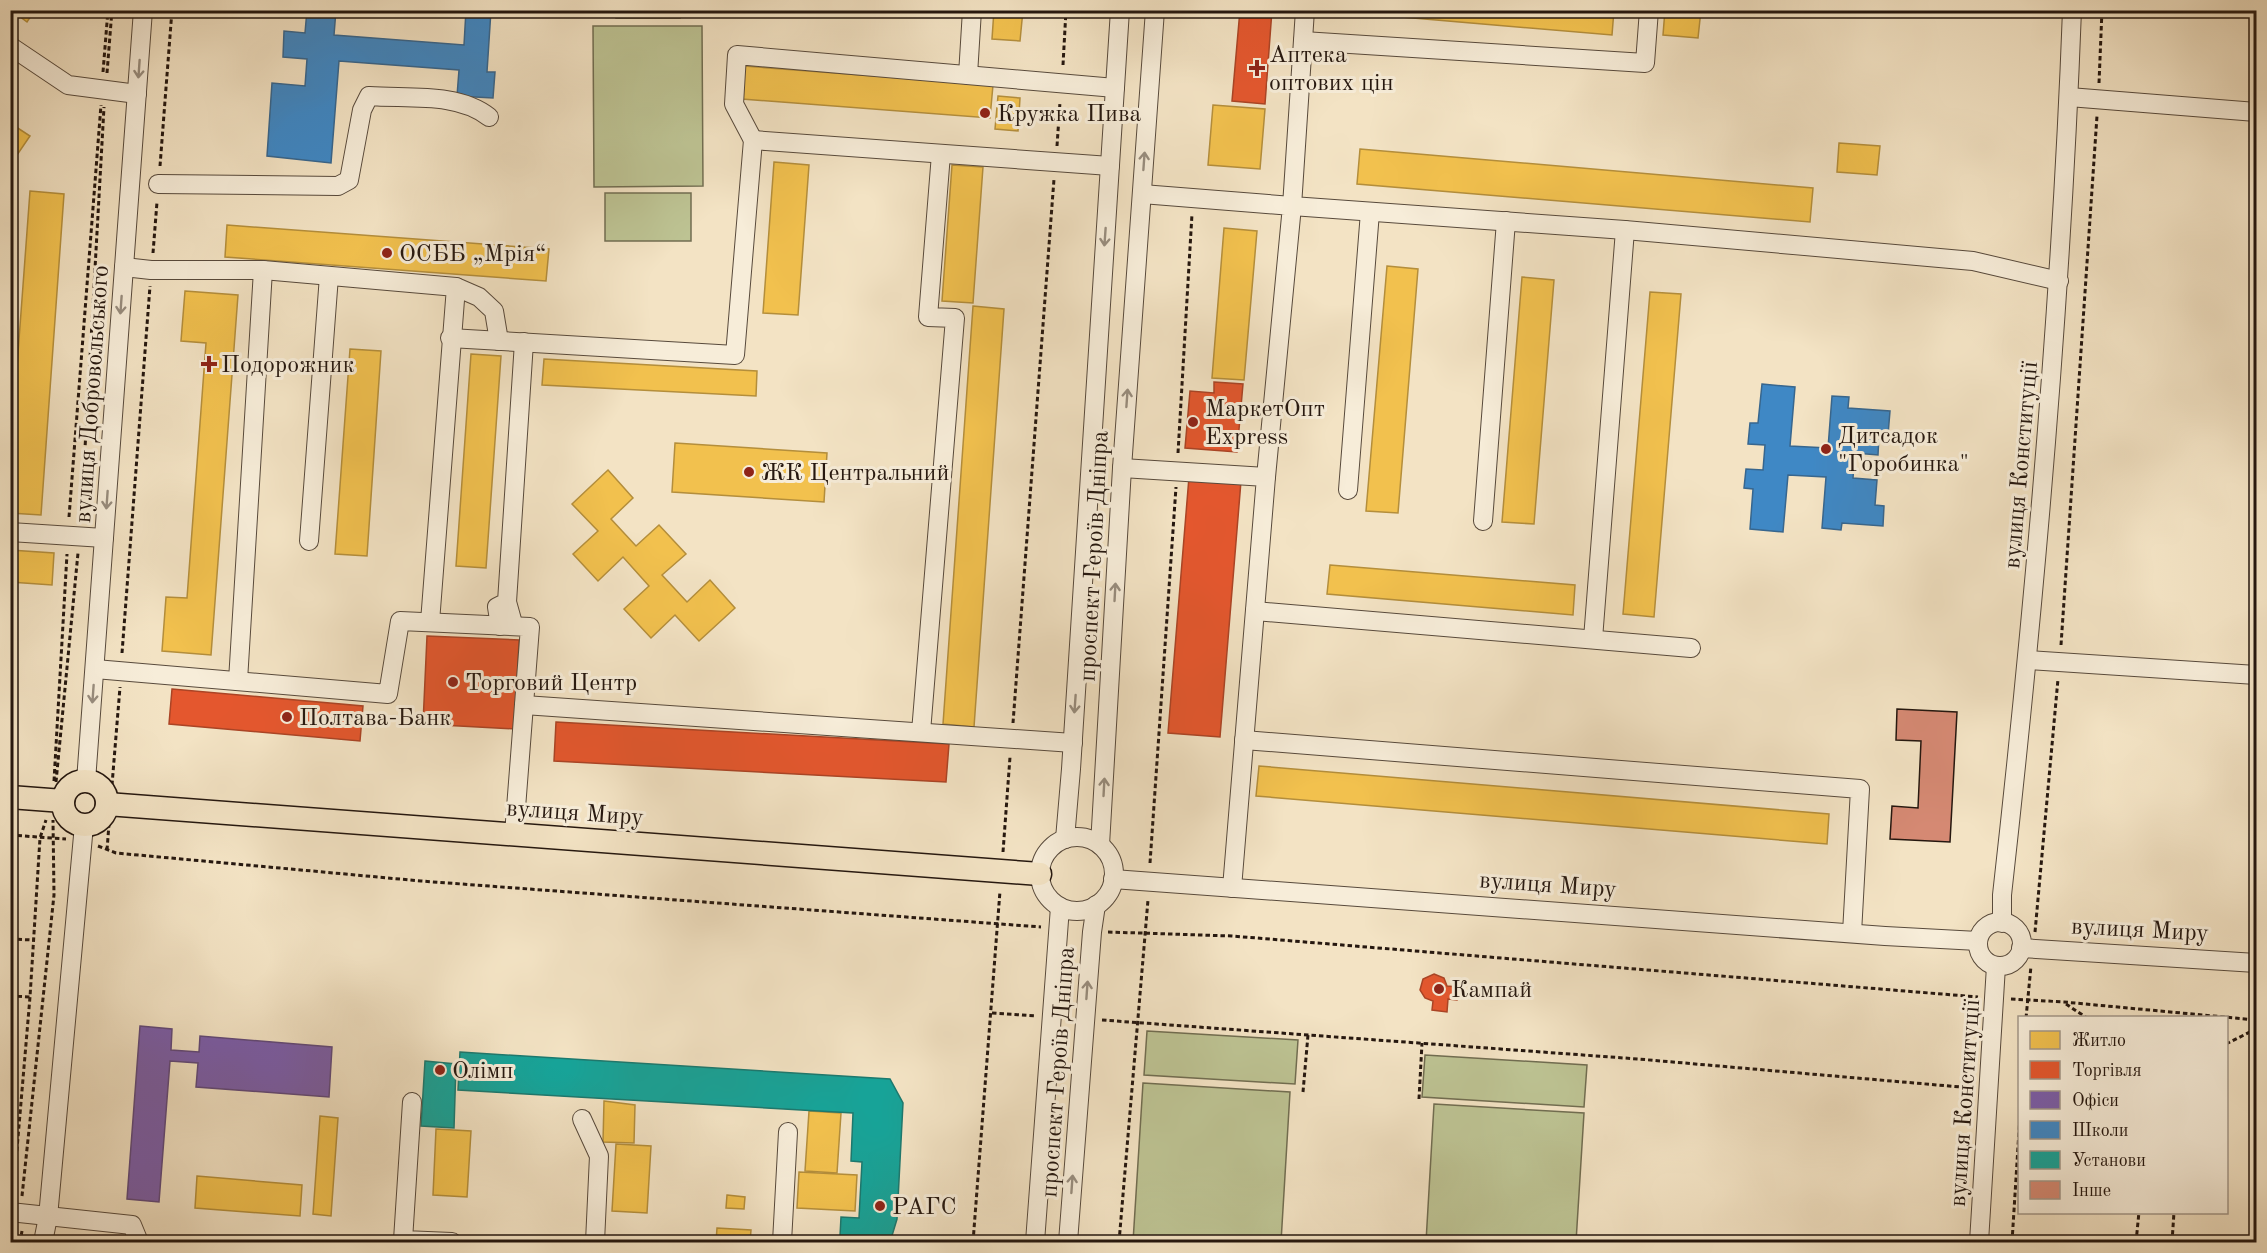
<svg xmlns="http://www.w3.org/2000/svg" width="2267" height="1253" font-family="'Old Standard TT',serif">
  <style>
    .green { fill: #bdc393; stroke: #716d51; stroke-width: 1.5 }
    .homes { fill: #f2c14e; stroke: #b48e3b; stroke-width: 1.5 }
    .shops { fill: #e4572e; stroke: #ab4425; stroke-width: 1.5 }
    .offices { fill: #7b5ea7; stroke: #614979; stroke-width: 1.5 }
    .schools { fill: #3f88c5; stroke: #37668e; stroke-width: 1.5 }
    .public { fill: #17a398; stroke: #1b796f; stroke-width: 1.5 }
    .building { fill: #d58973; stroke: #25170f; stroke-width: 1.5 }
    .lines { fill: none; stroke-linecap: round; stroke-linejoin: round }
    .minor-casing { stroke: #584a3c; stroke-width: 20 }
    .major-casing { stroke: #25170f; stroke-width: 25 }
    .path { stroke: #25170f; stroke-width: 3; stroke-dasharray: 4.5 3; stroke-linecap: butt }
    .minor { stroke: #f7edd9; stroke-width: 18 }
    .major { stroke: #f3e3c4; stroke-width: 22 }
    .oneway { stroke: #988d7e }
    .poi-dot { fill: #8f2418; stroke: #f7edd9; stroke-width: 2 }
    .labels { text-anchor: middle; stroke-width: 6; stroke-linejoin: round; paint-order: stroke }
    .poi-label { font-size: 24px; fill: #25170f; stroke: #f7edd9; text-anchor: start }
    .street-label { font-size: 24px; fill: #25170f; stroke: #f7edd9 }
  </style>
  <rect width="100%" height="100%" fill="#f3e3c4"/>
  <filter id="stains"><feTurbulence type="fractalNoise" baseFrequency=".00333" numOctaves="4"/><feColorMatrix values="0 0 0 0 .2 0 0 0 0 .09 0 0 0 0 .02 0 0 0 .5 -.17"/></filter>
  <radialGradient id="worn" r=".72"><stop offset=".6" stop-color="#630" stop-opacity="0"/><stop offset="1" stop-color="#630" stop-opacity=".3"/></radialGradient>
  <g class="green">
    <rect x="616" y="11" width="64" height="7"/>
    <polygon points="593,26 702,26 703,186 594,187"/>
    <rect x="605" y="193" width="86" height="48"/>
    <polygon points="1147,1031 1298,1040 1295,1084 1144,1075"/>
    <polygon points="1425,1055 1587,1065 1584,1107 1422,1097"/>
    <polygon points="1143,1083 1290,1092 1281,1242 1133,1242"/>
    <polygon points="1434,1104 1584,1113 1576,1242 1426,1242"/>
  </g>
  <g class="homes">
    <polygon points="11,10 35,10 27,22"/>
    <polygon points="994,10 1023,10 1020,41 992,39"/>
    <polygon points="1367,10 1614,10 1612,35 1367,14"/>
    <polygon points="1665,10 1701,10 1698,38 1663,35"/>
    <polygon points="744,66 993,85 990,118 742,99"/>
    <polygon points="998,96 1020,98 1018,131 995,129"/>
    <polygon points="1213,105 1265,109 1260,169 1208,165"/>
    <polygon points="10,123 30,136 15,158 10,155"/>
    <polygon points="1839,143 1880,146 1877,175 1837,172"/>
    <polygon points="1360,149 1813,188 1810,222 1357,184"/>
    <polygon points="774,162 809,165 798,315 763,313"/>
    <polygon points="952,165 983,167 973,303 942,301"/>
    <polygon points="30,191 64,194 41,515 10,513 10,461"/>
    <polygon points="227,225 549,249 546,281 225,257"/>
    <polygon points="1224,228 1257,231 1244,380 1212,378"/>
    <polygon points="1387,266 1418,269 1398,513 1366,511"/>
    <polygon points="1522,277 1554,280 1534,524 1502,522"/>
    <polygon points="185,291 238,295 211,655 162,651 166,597 187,598 206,343 181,341"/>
    <polygon points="1650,292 1681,294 1654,617 1623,614"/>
    <polygon points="973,306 1004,309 974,727 943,724"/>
    <polygon points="350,349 381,351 367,556 335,554"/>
    <polygon points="471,354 501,356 486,568 456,566"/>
    <polygon points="544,359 757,371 756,396 542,385"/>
    <polygon points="675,443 827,453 824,502 672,492"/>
    <polygon points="608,470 633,498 611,519 636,546 659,525 686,554 662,575 687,602 710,580 735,608 699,641 675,615 651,638 624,609 649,586 623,557 598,581 573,554 598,531 572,504"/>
    <polygon points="10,550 54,553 52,585 10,582"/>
    <polygon points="1330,565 1575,585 1573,615 1327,594"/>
    <polygon points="1259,766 1829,814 1827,844 1256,796"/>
    <polygon points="604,1101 635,1105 634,1143 603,1142"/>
    <polygon points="809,1111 841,1113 837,1173 805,1171"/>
    <polygon points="320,1116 338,1118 331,1216 313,1214"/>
    <polygon points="436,1129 471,1131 467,1197 433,1195"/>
    <polygon points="616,1144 651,1146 647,1213 612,1211"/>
    <polygon points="799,1172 857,1175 855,1211 797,1208"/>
    <polygon points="197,1176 302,1185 300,1216 195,1208"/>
    <polygon points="727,1195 745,1197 744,1209 726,1208"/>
    <polygon points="717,1228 751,1230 750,1242 716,1242"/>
  </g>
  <g class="shops">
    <polygon points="1240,10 1272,10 1265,104 1232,101"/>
    <polygon points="1214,382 1243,384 1237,452 1185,448 1190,391 1214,393"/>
    <polygon points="1189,477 1241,481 1220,737 1168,733"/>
    <polygon points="427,636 519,640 515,729 423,724"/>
    <polygon points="172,689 363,706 360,741 169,724"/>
    <polygon points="556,722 949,744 946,782 554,761"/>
    <polygon points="1434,974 1444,978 1447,986 1458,987 1457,1000 1448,999 1447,1012 1432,1010 1433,1001 1425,998 1420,990 1423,979"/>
  </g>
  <polygon class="offices" points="140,1026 172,1029 171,1050 199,1052 200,1036 332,1047 329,1097 196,1087 198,1063 170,1061 159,1202 127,1199"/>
  <g class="schools">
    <polygon points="307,10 336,10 334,35 464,45 466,10 491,10 487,72 495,72 493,98 457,96 459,70 339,61 331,163 267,156 272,83 305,86 307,59 283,57 284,31 305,33"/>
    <polygon points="1762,384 1795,387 1790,446 1828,448 1832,396 1849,397 1848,408 1890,411 1888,435 1879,435 1878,455 1855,453 1853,478 1877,480 1875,505 1884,506 1883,526 1842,523 1841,530 1822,528 1826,477 1788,475 1783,532 1750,529 1753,489 1744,488 1746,469 1763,470 1765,445 1748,444 1750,423 1758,423"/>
  </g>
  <g class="public">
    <polygon points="460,1052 890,1079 903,1103 897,1219 891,1239 840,1236 841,1217 859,1218 862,1162 851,1161 853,1113 458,1090"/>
    <polygon points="425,1061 456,1064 454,1128 421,1126"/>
  </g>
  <polygon class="building" points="1897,709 1957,712 1950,842 1890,839 1892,806 1918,808 1921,741 1896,740"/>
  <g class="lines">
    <g class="minor-casing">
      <g id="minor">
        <polyline points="1305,10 1292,206 1625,230 1973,261 2059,281"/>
        <polyline points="1303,41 1645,63 1649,10"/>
        <polyline points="10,46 68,85 137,94"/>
        <polyline points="968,75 972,10"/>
        <polyline points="2069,97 2256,112"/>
        <polyline points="753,140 734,104 737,55 1115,88"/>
        <path d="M 158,184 L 338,186 L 349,180 L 362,110 L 369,96 C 407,99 458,92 489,117"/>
        <polyline points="1142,194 1292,206 1266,477"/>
        <polyline points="124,267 151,270 263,270 456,287 430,622"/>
        <polyline points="456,287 479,297 494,311 499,341"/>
        <polyline points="450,338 735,355 753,140 1110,166"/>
        <polyline points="1122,468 1266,477 1232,888"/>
        <polyline points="1348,490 1370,212"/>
        <polyline points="1483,521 1506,221"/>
        <polyline points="10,532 104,538"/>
        <polyline points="309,541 329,276"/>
        <polyline points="507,602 512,620 500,626 497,607 507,602 524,342"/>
        <polyline points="1255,611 1691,648"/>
        <polyline points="1593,639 1625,230"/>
        <polyline points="2028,660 2256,675"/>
        <polyline points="95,669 388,694 400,621 530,627 514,834"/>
        <polyline points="238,681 263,270"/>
        <polyline points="524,705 1073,743"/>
        <polyline points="921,732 955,318 928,317 941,154"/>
        <polyline points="1244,740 1860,789 1852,933"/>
        <polyline points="86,781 143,10"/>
        <circle cx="1077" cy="874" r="37"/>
        <polyline points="1065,839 1071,769 1120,10"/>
        <polyline points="1100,845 1122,468 1155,10"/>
        <polyline points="1113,879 1885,936 1978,941"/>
        <circle cx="2000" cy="944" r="22"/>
        <path d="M 2002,923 L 2002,895 C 2035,601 2061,306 2072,10"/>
        <polyline points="2021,948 2256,963"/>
        <polyline points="412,1102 403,1240 452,1242"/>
        <polyline points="582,1119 599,1156 595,1242"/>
        <polyline points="10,1212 132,1225 139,1242"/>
        <polyline points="43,1242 48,1217 84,825"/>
        <polyline points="782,1242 788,1132"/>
        <polyline points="1035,1242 1060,907"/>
        <polyline points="1068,1242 1092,932 1096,905"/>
        <polyline points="1979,1242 1996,966"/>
      </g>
    </g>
    <g class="major-casing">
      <g id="major">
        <circle cx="85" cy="803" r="22"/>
        <polyline points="10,797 63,801"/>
        <polyline points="107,804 1040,874"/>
      </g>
    </g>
    <g class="path">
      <polyline points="1063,65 1066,10"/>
      <polyline points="103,72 108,10"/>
      <polyline points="107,73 112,10"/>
      <polyline points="2099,83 2102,10"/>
      <polyline points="1057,146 1060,102"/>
      <polyline points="160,166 172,10"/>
      <polyline points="153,253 157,202"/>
      <polyline points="1178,453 1192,214"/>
      <polyline points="69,517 101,105"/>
      <polyline points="81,520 104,107"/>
      <polyline points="2061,645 2097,116"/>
      <polyline points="122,653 150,286"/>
      <polyline points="1013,723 1054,179"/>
      <polyline points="54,781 67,554"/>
      <polyline points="56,782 78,553"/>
      <polyline points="112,785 120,687"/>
      <polyline points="10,835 66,839"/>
      <polyline points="98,846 116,853 421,881 1041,927"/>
      <polyline points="107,850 109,824"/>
      <polyline points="1003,852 1010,757"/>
      <polyline points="1150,863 1176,487"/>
      <polyline points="1108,932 1232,936 1978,997"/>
      <polyline points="2035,932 2058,679"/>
      <polyline points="10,939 33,940"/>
      <polyline points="10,996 30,997"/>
      <polyline points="2011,999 2064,1002 2256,1020"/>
      <polyline points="2066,1004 2087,1018"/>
      <polyline points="992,1013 1036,1016"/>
      <polyline points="2026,1018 2031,966"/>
      <polyline points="1102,1020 1638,1059 1972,1088"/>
      <polyline points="2226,1044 2256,1029"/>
      <polyline points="1303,1092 1308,1035"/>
      <polyline points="1419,1099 1422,1043"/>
      <polyline points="13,1196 30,997 40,838 46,820"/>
      <polyline points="22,1196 54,895 53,820"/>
      <polyline points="14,1242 17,1229"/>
      <polyline points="20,1242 22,1231"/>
      <polyline points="973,1242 1000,891"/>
      <polyline points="1119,1242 1148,900"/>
      <polyline points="2012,1242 2020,1115"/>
      <polyline points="2136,1242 2139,1212"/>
      <polyline points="2172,1242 2174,1212"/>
    </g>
    <use href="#minor" class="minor"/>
    <use href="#major" class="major"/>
  </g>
  <defs><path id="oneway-shaft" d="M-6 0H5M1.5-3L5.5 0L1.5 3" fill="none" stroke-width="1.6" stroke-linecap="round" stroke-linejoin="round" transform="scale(1.5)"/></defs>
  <g class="oneway">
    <use href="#oneway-shaft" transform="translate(139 69) rotate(94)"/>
    <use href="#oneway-shaft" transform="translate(1144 161) rotate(-86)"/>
    <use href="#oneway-shaft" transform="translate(1105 237) rotate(94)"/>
    <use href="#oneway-shaft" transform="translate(121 305) rotate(94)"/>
    <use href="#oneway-shaft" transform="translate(1127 398) rotate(-86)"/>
    <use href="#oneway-shaft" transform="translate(107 500) rotate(94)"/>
    <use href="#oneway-shaft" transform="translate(1115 592) rotate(-87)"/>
    <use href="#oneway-shaft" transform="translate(93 694) rotate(94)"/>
    <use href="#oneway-shaft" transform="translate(1075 704) rotate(94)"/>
    <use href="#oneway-shaft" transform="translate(1104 787) rotate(-87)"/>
    <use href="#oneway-shaft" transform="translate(1087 990) rotate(-86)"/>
    <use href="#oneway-shaft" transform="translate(1072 1184) rotate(-86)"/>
  </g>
  <g class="poi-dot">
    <path d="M1254 59h6v6h6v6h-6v6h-6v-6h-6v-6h6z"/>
    <circle cx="985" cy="113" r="6"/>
    <circle cx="387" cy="253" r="6"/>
    <path d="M206 355h6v6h6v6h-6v6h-6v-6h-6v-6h6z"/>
    <circle cx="1193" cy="422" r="6"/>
    <circle cx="1826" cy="449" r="6"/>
    <circle cx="749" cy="472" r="6"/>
    <circle cx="453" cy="682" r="6"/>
    <circle cx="287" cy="717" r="6"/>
    <circle cx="1439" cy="989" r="6"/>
    <circle cx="440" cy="1070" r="6"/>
    <circle cx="880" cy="1206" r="6"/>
  </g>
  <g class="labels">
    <g class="poi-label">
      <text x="1269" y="62">Аптека<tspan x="1269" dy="28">оптових цін</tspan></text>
      <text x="997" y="121">Кружка Пива</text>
      <text x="399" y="261">ОСББ „Мрія“</text>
      <text x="221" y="372">Подорожник</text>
      <text x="1205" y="416">МаркетОпт<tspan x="1205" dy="28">Express</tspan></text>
      <text x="1838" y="443">Дитсадок<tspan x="1838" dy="28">"Горобинка"</tspan></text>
      <text x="761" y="480">ЖК Центральний</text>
      <text x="465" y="690">Торговий Центр</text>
      <text x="299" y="725">Полтава-Банк</text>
      <text x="1451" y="997">Кампай</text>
      <text x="452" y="1078">Олімп</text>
      <text x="892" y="1214">РАГС</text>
    </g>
    <g class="street-label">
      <text transform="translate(91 394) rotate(-86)" y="8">вулиця Добровольського</text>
      <text transform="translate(2020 465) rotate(-85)" y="8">вулиця Конституції</text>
      <text transform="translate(1093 556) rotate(-87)" y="8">проспект Героїв Дніпра</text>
      <text transform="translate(575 812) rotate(4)" y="8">вулиця Миру</text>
      <text transform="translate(1548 884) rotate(4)" y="8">вулиця Миру</text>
      <text transform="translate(2140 929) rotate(3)" y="8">вулиця Миру</text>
      <text transform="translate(1057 1072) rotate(-86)" y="8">проспект Героїв Дніпра</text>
      <text transform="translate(1964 1103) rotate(-86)" y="8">вулиця Конституції</text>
    </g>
  </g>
  <rect width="2267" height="1253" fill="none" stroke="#f3e3c4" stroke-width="36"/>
  <rect x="12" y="12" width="2243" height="1229" fill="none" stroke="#25170f" stroke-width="3"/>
  <rect x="18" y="18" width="2231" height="1217" fill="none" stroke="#25170f" stroke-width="1.5"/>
  <rect x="2018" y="1016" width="210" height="198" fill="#f7edd9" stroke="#a39788" stroke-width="1.5"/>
  <rect x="2030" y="1031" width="30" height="18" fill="#f2c14e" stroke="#a39788" stroke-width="1.5"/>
  <text x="2072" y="1046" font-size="18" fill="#25170f">Житло</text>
  <rect x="2030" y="1061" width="30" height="18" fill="#e4572e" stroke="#a39788" stroke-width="1.5"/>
  <text x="2072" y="1076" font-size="18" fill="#25170f">Торгівля</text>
  <rect x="2030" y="1091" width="30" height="18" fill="#7b5ea7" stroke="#a39788" stroke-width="1.5"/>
  <text x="2072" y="1106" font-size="18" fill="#25170f">Офіси</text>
  <rect x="2030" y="1121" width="30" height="18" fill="#3f88c5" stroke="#a39788" stroke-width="1.5"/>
  <text x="2072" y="1136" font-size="18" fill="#25170f">Школи</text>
  <rect x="2030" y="1151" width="30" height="18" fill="#17a398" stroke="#a39788" stroke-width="1.5"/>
  <text x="2072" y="1166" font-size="18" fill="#25170f">Установи</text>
  <rect x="2030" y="1181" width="30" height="18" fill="#d58973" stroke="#a39788" stroke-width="1.5"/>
  <text x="2072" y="1196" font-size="18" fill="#25170f">Інше</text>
  <rect width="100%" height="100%" filter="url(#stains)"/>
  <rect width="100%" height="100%" fill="url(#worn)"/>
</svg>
